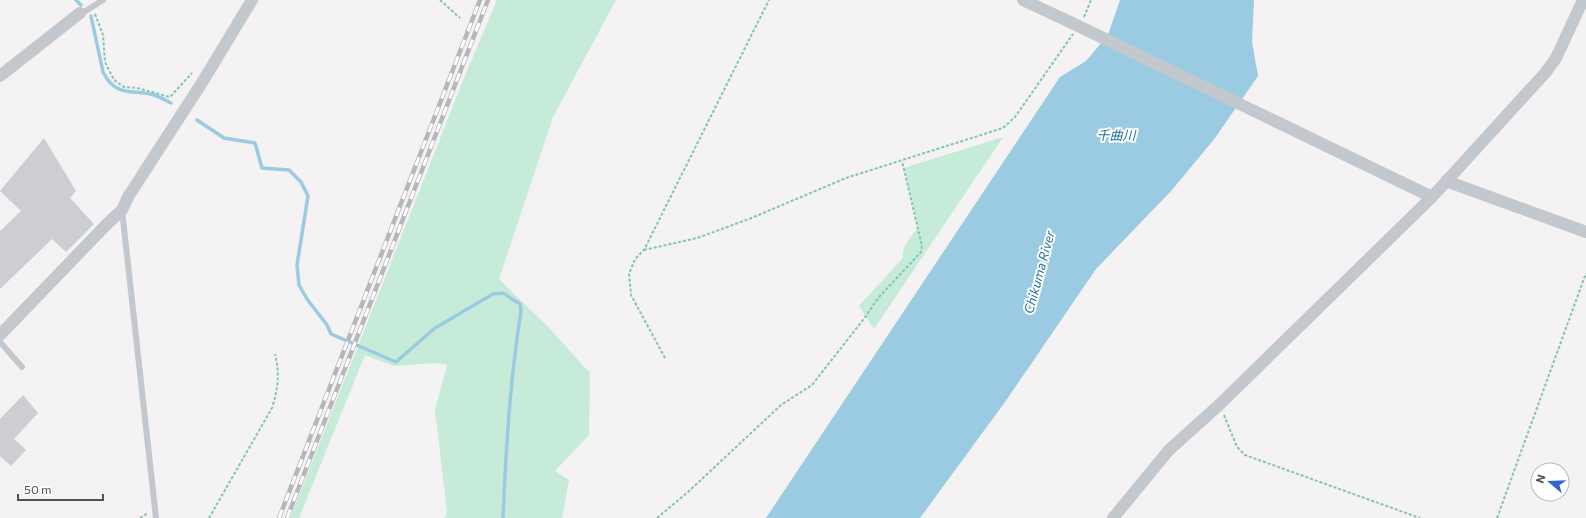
<svg xmlns="http://www.w3.org/2000/svg" width="1586" height="518" font-family="Commissioner,'Noto Sans JP',sans-serif">
  <style>
    .green { fill: #c7ebd9 }
    .water { fill: #9acbe2 }
    .lines { fill: none; stroke-linecap: round; stroke-linejoin: round }
    .stream { stroke: #9acbe2; stroke-width: 3.5 }
    .building { fill: #cdced3 }
    .path { stroke: #83c5ac; stroke-width: 2; stroke-dasharray: 3 2; stroke-linecap: butt }
    .service { stroke: #c2c8ce; stroke-width: 6 }
    .minor { stroke: #c2c8ce; stroke-width: 12 }
    .rail-casing { stroke: #b5b7bb; stroke-width: 4.5 }
    .rail { stroke: #fff; stroke-width: 3; stroke-dasharray: 9; stroke-linecap: butt }
    .minor-bridge { stroke: #c2c8ce; stroke-width: 12 }
    .labels { text-anchor: middle; stroke-width: 4; stroke-linejoin: round; paint-order: stroke }
    .water-label { font-size: 13px; font-style: italic; fill: #20749c; stroke: #fff }
  </style>
  <rect width="100%" height="100%" fill="#f4f2f2"/>
  <g class="green">
    <polygon points="497,0 616,0 553,117 499,279 550,329 590,373 589,435 555,471 569,480 562,518 444,518 447,512 435,410 447,365 437,363 394,366 365,355 299,518 290,518 464,78"/>
    <path d="M 1003,137 L 874,329 L 859,306 L 903,258 C 902,246 910,237 918,228 L 904,168 Z"/>
  </g>
  <polygon class="water" points="1120,0 1254,0 1252,42 1258,76 1215,138 1172,190 1096,269 1005,402 920,518 766,518 1060,77 1086,61 1108,35"/>
  <g class="lines">
    <g class="stream">
      <polyline points="76,0 81,5"/>
      <path d="M 91,16 L 103,72 C 116,98 132,89 154,95 C 160,97 165,100 171,103"/>
      <path d="M 197,120 L 224,138 L 255,143 L 262,168 L 289,170 L 301,182 L 308,196 L 297,265 L 299,285 L 307,299 L 327,325 L 331,334 L 396,362 L 435,328 L 493,294 L 503,293 L 520,304 L 521,311 C 510,380 506,449 503,518"/>
    </g>
  </g>
  <g class="building">
    <polygon points="44,138 76,191 70,198 94,224 66,252 52,239 0,289 0,231 21,211 0,191"/>
    <polygon points="23,395 38,413 14,439 26,450 11,466 0,456 0,419"/>
  </g>
  <g class="lines">
    <g class="path">
      <polyline points="440,0 460,18"/>
      <polyline points="95,14 103,35 105,62 114,80 124,87 137,88 170,97 192,73"/>
      <polyline points="1084,17 1091,0"/>
      <polyline points="644,250 697,238 749,219 846,178 1003,128 1015,117 1073,34"/>
      <polyline points="665,358 631,295 629,274 635,259 644,250 769,0"/>
      <polyline points="1224,415 1237,447 1245,455 1420,518"/>
      <polyline points="140,518 148,513"/>
      <path d="M 209,518 L 272,408 C 278,388 280,375 275,354"/>
      <polyline points="657,518 688,492 781,405 812,385 863,320 879,297 921,252 922,246 902,161"/>
      <polyline points="1497,518 1586,273"/>
    </g>
    <g class="service">
      <polyline points="80,13 84,12 103,0"/>
      <polyline points="122,210 156,518"/>
      <polyline points="0,342 22,367"/>
    </g>
    <g class="minor">
      <polyline points="1023,0 1070,22"/>
      <polyline points="0,76 80,13"/>
      <polyline points="1277,122 1432,197"/>
      <polyline points="1446,181 1586,232"/>
      <polyline points="0,335 106,225 122,210 128,197 203,81 252,0"/>
      <polyline points="1113,518 1169,450 1219,405 1432,197 1546,72 1556,58 1583,0"/>
    </g>
    <g class="rail-casing">
      <g id="rail">
        <polyline points="279,518 480,0"/>
        <polyline points="287,518 488,0"/>
      </g>
    </g>
    <use href="#rail" class="rail"/>
    <polyline class="minor-bridge" points="1070,22 1277,122"/>
  </g>
  <g class="labels">
    <g class="water-label">
      <text x="1116" y="140">千曲川</text>
      <text transform="translate(1039 272) rotate(-75)" y="5">Chikuma River</text>
    </g>
  </g>
  <g transform="translate(1550 482) rotate(289)"><circle r="19" fill="#ffffff" stroke="#b7babe"/>
  <path d="M0-3L7 15L0 10L-7 15Z" fill="#3265ce"/>
  <text y="-6" font-size="11" font-weight="bold" text-anchor="middle" fill="#4c535d">N</text>
  </g>
  <path d="M18 494v6h85v-6" fill="none" stroke="#4c535d" stroke-width="2"/>
  <text x="24" y="494" font-size="12" fill="#4c535d" stroke="#ffffff" stroke-width="3" paint-order="stroke">50 m</text>
</svg>
